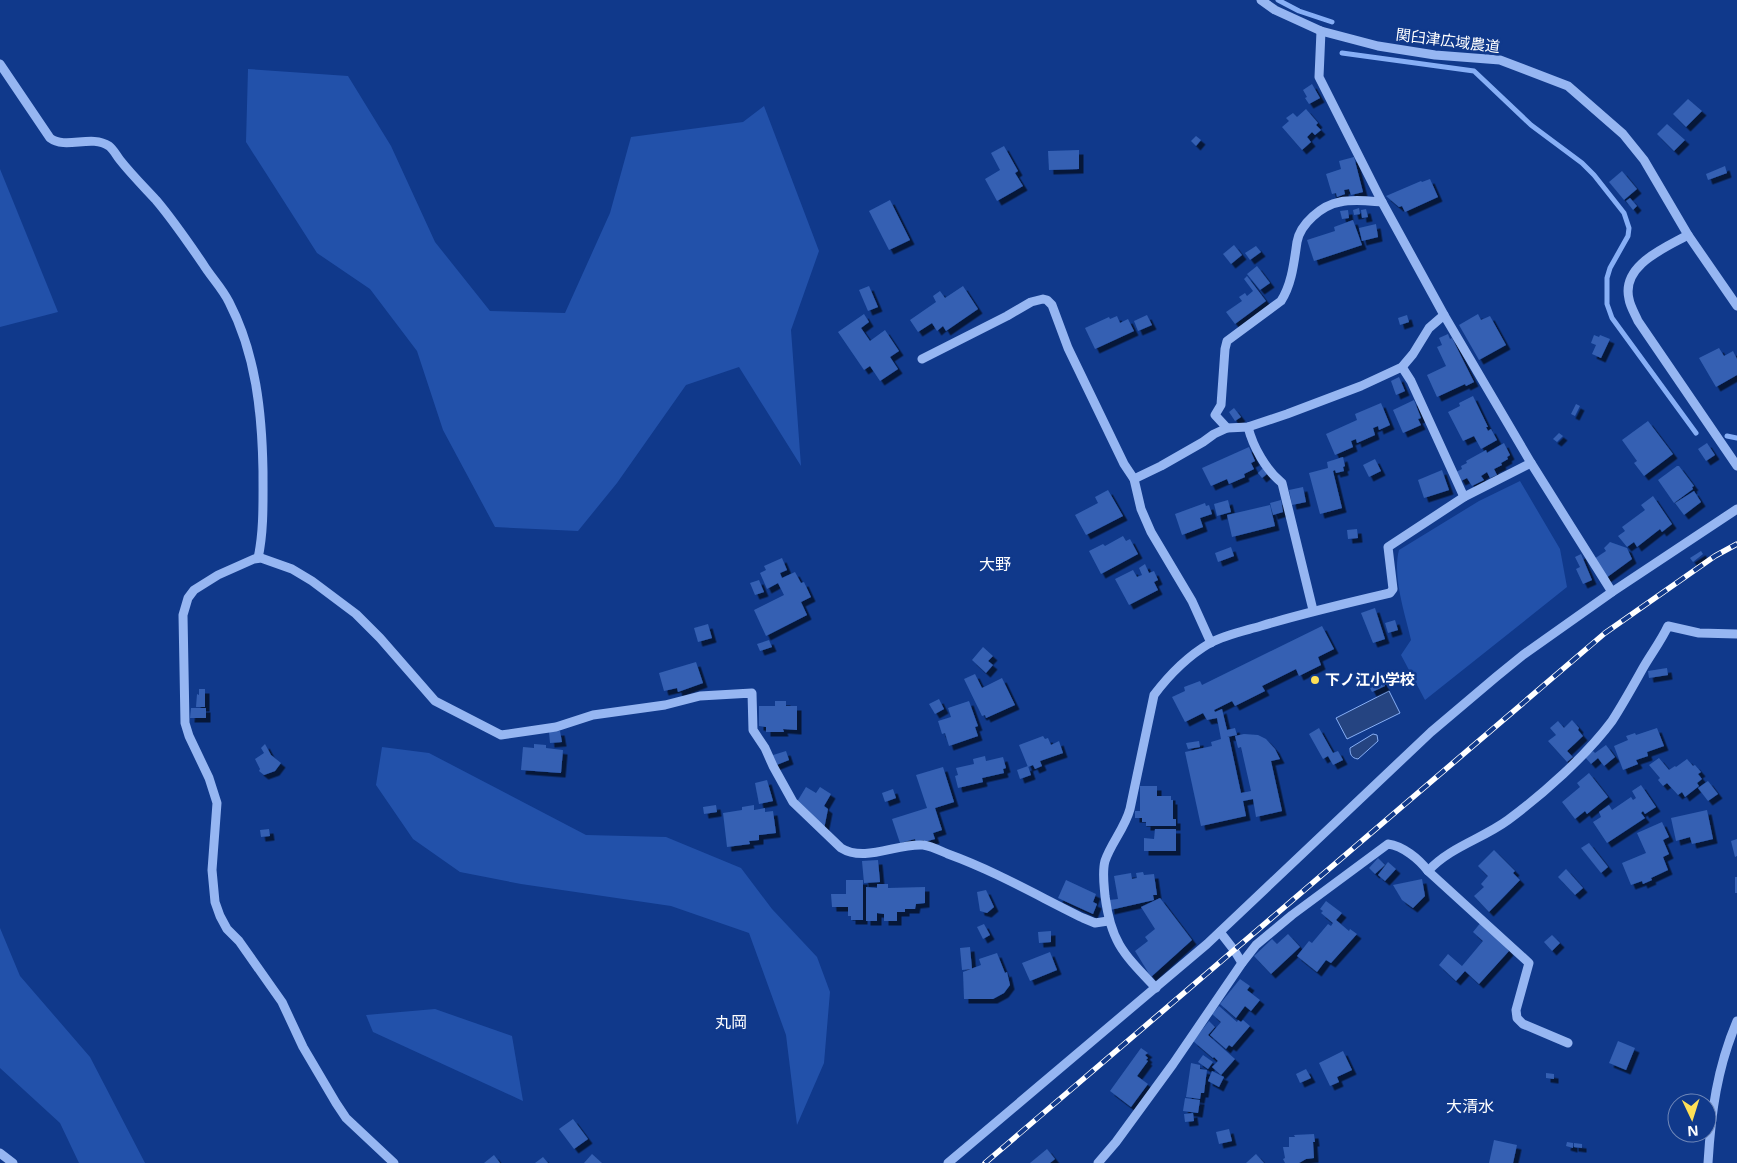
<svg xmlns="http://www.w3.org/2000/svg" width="1737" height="1163" font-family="'Open Sans','Noto Sans JP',sans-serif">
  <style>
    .green { fill: #2251aa }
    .water { fill: #254481; stroke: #87aff6 }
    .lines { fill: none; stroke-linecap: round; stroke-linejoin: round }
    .stream { stroke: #87aff6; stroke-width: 5 }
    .building { fill: #3460b3; filter: url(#shadow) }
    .minor { stroke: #96b6f2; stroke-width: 9 }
    .rail-casing { stroke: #fff; stroke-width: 5.5 }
    .rail { stroke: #10398b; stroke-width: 4; stroke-dasharray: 11; stroke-linecap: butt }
    .poi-dot { fill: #ffe057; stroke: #10398b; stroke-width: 2 }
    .labels { text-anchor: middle; stroke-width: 5; stroke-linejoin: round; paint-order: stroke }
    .street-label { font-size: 15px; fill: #fff; stroke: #10398b }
    .poi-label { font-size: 15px; font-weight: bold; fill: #fff; stroke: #10398b; text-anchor: start }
    .neighbourhood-label { font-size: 16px; fill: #fff; stroke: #10398b }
  </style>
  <defs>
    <filter id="shadow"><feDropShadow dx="4.5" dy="4.5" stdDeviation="0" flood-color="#0009"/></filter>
  </defs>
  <rect width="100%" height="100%" fill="#10398b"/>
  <g class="green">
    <polygon points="248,69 348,76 391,146 435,242 490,311 565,313 610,213 631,137 743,122 764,106 819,251 791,330 801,466 739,367 686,385 617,483 578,531 495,527 443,430 417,351 370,289 317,253 246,142"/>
    <polygon points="0,169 58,312 0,327"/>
    <path d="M 1520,481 L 1560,549 L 1567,587 L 1425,700 L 1401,655 L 1411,640 C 1405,614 1392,576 1399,550 L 1479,501 Z"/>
    <polygon points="382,747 429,753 586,835 666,837 741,868 772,909 817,957 830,992 824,1063 797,1125 786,1035 749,933 671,906 521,884 460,872 413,839 376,785"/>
    <polygon points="0,928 20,976 90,1057 145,1163 79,1163 60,1123 0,1068"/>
    <polygon points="435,1009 512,1036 523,1101 373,1032 366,1015"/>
  </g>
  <g class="water">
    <polygon points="1389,691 1400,713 1347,739 1336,718"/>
    <path d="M 1373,734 L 1377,735 L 1378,741 L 1358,759 C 1351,758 1350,754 1350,748 Z"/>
  </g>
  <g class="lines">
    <g class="stream">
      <polyline points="1278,0 1299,11 1332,22"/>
      <polyline points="1342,53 1474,71 1531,125 1582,163 1594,175 1624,213 1629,228 1628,236 1610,268 1607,278 1607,304 1612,318 1696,433"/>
      <polyline points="1727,436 1737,438"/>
    </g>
  </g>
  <g class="building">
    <polygon points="1312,84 1320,98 1309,104 1305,98 1307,97 1303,90"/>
    <polygon points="1688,99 1702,111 1686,127 1673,114"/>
    <polygon points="1306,109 1318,123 1316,125 1321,130 1315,135 1312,132 1307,137 1311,142 1302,150 1282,127 1289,121 1286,118 1293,113 1297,117"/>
    <polygon points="1667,124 1685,140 1674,151 1657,134"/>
    <polygon points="1196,136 1201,140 1196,146 1191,141"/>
    <polygon points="1004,146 1018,171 1015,173 1023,186 997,201 985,179 1000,170 991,153"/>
    <polygon points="1079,150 1079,169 1049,170 1048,151"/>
    <polygon points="1354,157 1363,192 1351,195 1349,189 1344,190 1345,194 1337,197 1336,193 1332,194 1326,174 1341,169 1339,161"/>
    <polygon points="1725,166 1727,173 1708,180 1706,174"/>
    <polygon points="1622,171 1637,189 1624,200 1609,182"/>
    <polygon points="1430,179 1438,197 1405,212 1402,206 1399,207 1386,196 1421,181 1422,182"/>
    <polygon points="1630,198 1637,206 1633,210 1626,201"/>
    <polygon points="890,200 910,240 889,250 869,211"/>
    <polygon points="1359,208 1360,214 1354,215 1353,210"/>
    <polygon points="1366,209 1368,217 1362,218 1361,210"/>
    <polygon points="1348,210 1349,218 1342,219 1340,211"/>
    <polygon points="1353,220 1362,245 1314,261 1307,240 1335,231 1334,227"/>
    <polygon points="1376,224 1378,237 1362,241 1359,228"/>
    <polygon points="1234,245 1242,255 1231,264 1223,254"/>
    <polygon points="1256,246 1261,252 1250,260 1245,253"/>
    <polygon points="1257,266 1270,283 1260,290 1247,274"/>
    <polygon points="1247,276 1266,301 1235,324 1226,312 1242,301 1239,297 1245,293 1247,296 1253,291 1244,279"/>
    <polygon points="869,286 878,307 868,311 859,290"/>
    <polygon points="963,286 978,309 946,331 943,326 937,331 932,323 918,332 910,320 936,302 933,296 940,291 945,298"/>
    <polygon points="864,314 869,322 861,328 870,341 885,330 899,351 890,357 898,369 880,381 870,366 864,370 838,332"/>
    <polygon points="1478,314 1481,320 1490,316 1506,345 1479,360 1459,325"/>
    <polygon points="1147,315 1152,325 1138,331 1134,321"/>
    <polygon points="1407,315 1409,322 1400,325 1398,318"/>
    <polygon points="1117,316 1120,323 1128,319 1134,331 1095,349 1085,328 1109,317 1110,319"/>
    <polygon points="1448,334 1450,339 1452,338 1474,382 1466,386 1465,384 1437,397 1427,375 1446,366 1437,347 1442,345 1439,338"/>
    <polygon points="1594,335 1599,337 1600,335 1610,339 1601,358 1592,354 1596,345 1591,343"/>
    <polygon points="1719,348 1724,356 1733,351 1737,359 1737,375 1716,387 1699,358"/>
    <polygon points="1399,377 1405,391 1396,395 1391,381"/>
    <polygon points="1473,396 1488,427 1486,427 1488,431 1491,429 1497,440 1481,449 1474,436 1463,441 1448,412 1460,406 1459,403"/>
    <polygon points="1414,400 1421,418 1418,419 1421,425 1403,433 1393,410"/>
    <polygon points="1381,403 1390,425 1379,430 1378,426 1373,428 1375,435 1357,443 1356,439 1351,441 1353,447 1335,455 1326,434 1357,420 1355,414"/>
    <polygon points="1576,404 1580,406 1575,416 1571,414"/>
    <polygon points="1234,408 1241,417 1235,421 1229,412"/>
    <polygon points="1648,421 1673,454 1644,476 1634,463 1637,461 1622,440"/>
    <polygon points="1559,433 1563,436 1557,442 1553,439"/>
    <polygon points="1504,443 1510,455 1507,457 1508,459 1501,463 1502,465 1494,469 1497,475 1490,478 1487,472 1481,476 1484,480 1472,486 1467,478 1461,481 1456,472 1462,469 1461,466 1467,463 1466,461 1486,450 1487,453"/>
    <polygon points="1707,443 1715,455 1706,461 1698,449"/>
    <polygon points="1249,447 1255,461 1251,463 1254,469 1244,474 1245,477 1229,484 1227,479 1211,486 1202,468"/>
    <polygon points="1343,457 1345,466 1343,467 1344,471 1336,473 1335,470 1333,471 1342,508 1320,514 1309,473 1328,468 1327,462"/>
    <polygon points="1375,459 1381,471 1369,477 1363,465"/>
    <polygon points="1677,466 1679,466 1694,486 1692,487 1693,489 1674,503 1658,480"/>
    <polygon points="1263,468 1267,474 1262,478 1258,473"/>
    <polygon points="1442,470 1449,490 1424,498 1418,480"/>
    <polygon points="1303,487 1306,502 1292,505 1289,490"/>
    <polygon points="1108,490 1123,516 1086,535 1075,515 1098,503 1095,497"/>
    <polygon points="1694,491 1701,502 1684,515 1675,503"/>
    <polygon points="1653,496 1672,524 1662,532 1660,529 1637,547 1634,542 1627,547 1618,536 1625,531 1622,527 1645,510 1641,505"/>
    <polygon points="1228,500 1231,512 1217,516 1214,504"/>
    <polygon points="1281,500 1283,512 1273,515 1270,503"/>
    <polygon points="1205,503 1206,506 1209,505 1212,514 1200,518 1203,527 1182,535 1175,514"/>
    <polygon points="1270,505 1275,526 1232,537 1227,515"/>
    <polygon points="1357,529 1358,538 1348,539 1347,530"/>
    <polygon points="1123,536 1126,541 1130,539 1138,554 1101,574 1089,551 1103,544 1105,546"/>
    <polygon points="1610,542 1627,548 1632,559 1606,578 1594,559 1606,551 1604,548"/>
    <polygon points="1231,547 1234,556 1218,562 1215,553"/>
    <polygon points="1701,551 1703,554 1693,562 1690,558"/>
    <polygon points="1581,554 1592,580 1583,584 1576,569 1580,567 1575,557"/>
    <polygon points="782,558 787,570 780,573 782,578 795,572 801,583 804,582 811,597 801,602 807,615 766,636 754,610 784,595 778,583 767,589 760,573 766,570 764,566"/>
    <polygon points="1145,564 1149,573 1154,571 1158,580 1154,582 1158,590 1129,605 1115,579 1133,570 1137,577 1142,575 1139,568"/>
    <polygon points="759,580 764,592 755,595 750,583"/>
    <polygon points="1375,608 1385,639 1373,643 1361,613"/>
    <polygon points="1395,620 1398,630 1388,633 1385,623"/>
    <polygon points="708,624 712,638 698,642 694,628"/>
    <polygon points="1322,626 1334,649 1318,657 1321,665 1299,676 1296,669 1262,686 1265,691 1235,706 1232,701 1214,710 1215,712 1222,709 1227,730 1235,728 1237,735 1227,737 1229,737 1241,793 1251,791 1241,747 1238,748 1235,736 1244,734 1258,735 1266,739 1275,749 1280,759 1271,761 1282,811 1256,817 1253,799 1243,801 1246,816 1201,826 1185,752 1212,746 1211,742 1221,739 1217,718 1207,720 1203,713 1185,722 1172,697 1185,691 1184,687 1200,681 1202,685"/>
    <polygon points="769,640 772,647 760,651 757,644"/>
    <polygon points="983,647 993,656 988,661 993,665 986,673 972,660"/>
    <polygon points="696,662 703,683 678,692 677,688 664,691 659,673"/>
    <polygon points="1667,668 1668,675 1649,678 1648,671"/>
    <polygon points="975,674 982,688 1002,678 1015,705 986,718 985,715 982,716 964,679"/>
    <polygon points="1381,678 1385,686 1372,692 1368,684"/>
    <polygon points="199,689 205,689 205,707 196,707 197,694 199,695"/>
    <polygon points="939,699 944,709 935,714 929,704"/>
    <polygon points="775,701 786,701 786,706 797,706 797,730 783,729 784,732 766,732 766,727 759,726 759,706 775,706"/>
    <polygon points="969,701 978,726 975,727 978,736 949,746 945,733 942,734 938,721 951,717 948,708"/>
    <polygon points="191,708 206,708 206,718 190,718"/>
    <polygon points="1572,720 1579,728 1578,730 1583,736 1567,751 1573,757 1567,762 1548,741 1556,735 1550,728 1558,721 1564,728"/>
    <polygon points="1319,728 1333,753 1338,751 1343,760 1333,765 1328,756 1323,759 1309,734"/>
    <polygon points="1657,728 1664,746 1647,752 1648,756 1636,760 1638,764 1623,770 1614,746 1628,740 1626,736 1635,733 1636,735"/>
    <polygon points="560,731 562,742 550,743 549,732"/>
    <polygon points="1043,736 1045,739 1048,738 1051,745 1059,741 1063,753 1040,761 1042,766 1035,769 1033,765 1028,767 1019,745"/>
    <polygon points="1199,741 1200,747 1188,749 1186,743"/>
    <polygon points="265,744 271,755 281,763 275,771 264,775 259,771 260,769 255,759 264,753 261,748"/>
    <polygon points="534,744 546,745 546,748 563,750 561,773 521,770 523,747 534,748"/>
    <polygon points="1606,745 1615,757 1604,766 1598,758 1591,764 1585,757 1593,751 1595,753"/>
    <polygon points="786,751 789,760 774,766 770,756"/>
    <polygon points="985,756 986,761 1003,757 1006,768 1003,769 1004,773 982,778 983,782 958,788 955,776 958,775 956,768 974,764 973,759"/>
    <polygon points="1659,758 1669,770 1675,766 1676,767 1687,759 1693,766 1695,765 1701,772 1698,774 1702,779 1697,783 1699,786 1685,797 1682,792 1678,795 1667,783 1663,786 1658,780 1660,778 1649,765"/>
    <polygon points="1028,766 1031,775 1020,779 1017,770"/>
    <polygon points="943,767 954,802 935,808 942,830 933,833 935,839 924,842 924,840 916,842 915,839 900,843 892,819 927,808 916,775"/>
    <polygon points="1589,773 1608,797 1587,814 1585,811 1575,819 1562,802 1580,787 1577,783"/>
    <polygon points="767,780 773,801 759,804 755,783"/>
    <polygon points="1708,781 1718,794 1708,801 1698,788"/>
    <polygon points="1641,785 1656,807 1645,814 1643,811 1641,813 1645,818 1607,843 1593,822 1601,817 1599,812 1609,805 1612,810 1631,797 1633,800 1636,798 1632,791"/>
    <polygon points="1140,786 1157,786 1157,796 1171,796 1171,800 1173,800 1173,819 1176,819 1176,826 1146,826 1146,822 1142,822 1142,818 1135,818 1135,811 1140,811"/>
    <polygon points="806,787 816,793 820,787 831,794 824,806 828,809 824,829 795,805"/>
    <polygon points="893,789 896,798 885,802 882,793"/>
    <polygon points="716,805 717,812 704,814 703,807"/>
    <polygon points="754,805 754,810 765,808 765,812 773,811 776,833 759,835 759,840 749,841 750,844 727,847 723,813 742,810 742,807"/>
    <polygon points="1707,810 1713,839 1692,844 1690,837 1676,841 1671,818"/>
    <polygon points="1662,822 1669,837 1663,840 1669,854 1663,857 1668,870 1651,878 1652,880 1643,884 1642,881 1631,885 1622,863 1646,853 1637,833"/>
    <polygon points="269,829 270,836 261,837 260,830"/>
    <polygon points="1155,829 1176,829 1176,851 1144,851 1144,838 1154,839"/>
    <polygon points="1737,839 1737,856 1735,857 1731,841"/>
    <polygon points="1589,843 1608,867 1601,873 1581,848"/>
    <polygon points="1494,850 1515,871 1513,873 1520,880 1489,912 1474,896 1484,887 1481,884 1488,876 1478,866"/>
    <polygon points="1378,858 1385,865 1375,874 1369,868"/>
    <polygon points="878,860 880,882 864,883 862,861"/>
    <polygon points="1388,862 1396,869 1385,881 1378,875"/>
    <polygon points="1566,869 1583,888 1575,895 1558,877"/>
    <polygon points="1143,872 1144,875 1154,874 1157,895 1153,895 1154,900 1110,910 1109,900 1118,899 1114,876 1131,873 1132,879 1137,878 1136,873"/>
    <rect x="1735" y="877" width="2" height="16"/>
    <polygon points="1422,879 1425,896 1413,908 1402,900 1393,885"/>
    <polygon points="846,880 863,880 863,920 851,920 851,916 848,916 848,907 832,907 831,894 846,894"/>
    <polygon points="1066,880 1096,894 1093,902 1097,904 1093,914 1058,898"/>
    <polygon points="877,884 888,884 888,888 925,887 925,903 916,904 915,909 905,909 905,912 897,912 897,921 884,921 884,914 877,913 877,921 866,921 866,887 877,888"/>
    <polygon points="986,890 994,907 987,913 980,911 977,892"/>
    <polygon points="1160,898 1192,940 1151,977 1135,951 1148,941 1145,937 1155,929 1141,907"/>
    <polygon points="1326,901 1342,913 1336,920 1349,931 1350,929 1357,934 1331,963 1326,960 1317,972 1297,956 1309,941 1312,943 1328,924 1331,926 1333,923 1321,913 1323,911 1320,909"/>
    <polygon points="1482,921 1509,951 1479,984 1465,971 1456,981 1439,965 1448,954 1462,966 1483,941 1473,932"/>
    <polygon points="984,924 990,935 983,939 977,927"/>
    <polygon points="1051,931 1051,942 1039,943 1038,932"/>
    <polygon points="1288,934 1300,947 1271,974 1254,956 1272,939 1277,944"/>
    <polygon points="1552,935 1560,943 1552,951 1544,942"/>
    <polygon points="970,947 972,969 962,970 960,948"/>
    <polygon points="1050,952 1057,970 1030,981 1022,963"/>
    <polygon points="997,953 1005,973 1007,972 1010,985 1004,993 993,999 964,999 963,972 981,965 979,959"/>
    <polygon points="1240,979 1250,986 1247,990 1260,1000 1251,1011 1245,1006 1236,1018 1220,1004"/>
    <polygon points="1219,1006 1237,1022 1238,1020 1241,1022 1243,1020 1250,1026 1232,1047 1229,1045 1226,1049 1210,1035 1221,1022 1212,1014"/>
    <polygon points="1209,1021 1215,1027 1208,1035 1235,1059 1221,1075 1212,1067 1218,1061 1214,1057 1213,1058 1193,1041"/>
    <polygon points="1618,1041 1635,1048 1626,1070 1609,1063"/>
    <polygon points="1141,1048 1148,1053 1145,1055 1148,1058 1146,1060 1148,1061 1137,1076 1148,1084 1131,1107 1110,1091"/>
    <polygon points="1343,1051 1352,1070 1337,1077 1339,1082 1330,1086 1319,1063"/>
    <polygon points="1203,1055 1213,1062 1208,1069 1198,1062"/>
    <polygon points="1191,1063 1200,1065 1200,1069 1207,1070 1204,1093 1201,1093 1200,1099 1186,1097"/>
    <polygon points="1306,1069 1311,1078 1300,1083 1296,1074"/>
    <polygon points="1212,1071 1224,1077 1219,1087 1208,1081"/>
    <polygon points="1546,1073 1554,1074 1554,1079 1546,1078"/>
    <polygon points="1185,1098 1200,1100 1198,1113 1183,1111"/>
    <polygon points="1193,1113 1194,1121 1185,1122 1184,1114"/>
    <polygon points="573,1119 588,1139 574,1149 559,1129"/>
    <polygon points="1229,1129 1232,1141 1219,1144 1216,1132"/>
    <polygon points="1314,1134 1315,1142 1313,1142 1314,1158 1306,1159 1299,1163 1285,1163 1283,1159 1285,1158 1283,1147 1289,1147 1289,1137 1295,1137 1294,1135"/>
    <polygon points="1494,1140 1517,1145 1513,1163 1489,1163"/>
    <polygon points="1567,1142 1573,1143 1573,1148 1566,1146"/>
    <polygon points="1574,1143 1582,1144 1582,1148 1574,1147"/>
    <polygon points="1047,1149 1055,1159 1050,1163 1030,1163"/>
    <polygon points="592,1154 602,1163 584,1163"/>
    <polygon points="1256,1154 1264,1163 1246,1163"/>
    <polygon points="494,1155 500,1163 484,1163"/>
    <polygon points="543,1157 548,1163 535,1163"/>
  </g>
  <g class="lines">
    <g class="minor">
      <polyline points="1261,0 1275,10 1321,31 1378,46 1435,55 1500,60 1568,86 1623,134 1644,160 1688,235 1737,306"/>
      <polyline points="1321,31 1319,77 1382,202 1444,315 1531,463 1612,592"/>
      <path d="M 0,64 L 50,138 C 66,150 91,134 109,146 C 114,150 116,155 120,160 C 131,174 144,187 156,200 C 173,220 188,242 203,264 C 211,277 222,288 229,302 C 256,354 262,413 263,471 C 263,500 264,531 258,558"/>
      <path d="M 1688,235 C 1665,248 1621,265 1629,299 C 1630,306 1635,314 1638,321 L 1737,466"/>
      <polyline points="922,359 1007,316 1031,302 1043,299 1047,300 1052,305 1068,348 1124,464 1134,479 1141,509 1151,532 1192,601 1211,643"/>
      <polyline points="1402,367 1411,381 1464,497"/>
      <path d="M 1248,427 C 1253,447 1266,470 1282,483 L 1313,610"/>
      <path d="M 1227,428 L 1215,415 L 1221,405 L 1225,349 L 1227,341 L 1281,301 C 1292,284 1294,262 1297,242 C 1300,224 1322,205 1340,202 C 1354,199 1368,201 1382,202"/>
      <polyline points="1134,479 1161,466 1203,442 1214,434 1227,428 1248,427 1287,414 1361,386 1402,367 1413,354 1429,328 1444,315"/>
      <path d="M 1428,871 C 1450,847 1482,839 1508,820 C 1543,794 1586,756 1612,721 C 1623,704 1633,686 1643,668 C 1651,654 1661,641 1668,626 L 1699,633 L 1737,634"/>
      <polyline points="1220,932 1234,950 1242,963"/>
      <path d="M 1156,988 C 1124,954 1111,943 1105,896 C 1104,884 1102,872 1105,861 C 1111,843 1125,828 1130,809 L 1154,695 C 1169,675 1188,656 1210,643 C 1225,635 1244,631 1261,626 C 1304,613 1347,603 1390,593 L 1393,589 L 1388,547 L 1464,497 L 1531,463"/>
      <polyline points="0,1153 13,1163"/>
      <path d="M 394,1163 L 346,1118 L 336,1103 L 303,1047 L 282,1002 L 239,941 L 227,929 L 220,916 L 215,902 L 212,870 L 217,803 L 209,778 L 189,736 L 185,723 L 183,615 L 188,598 L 194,590 L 218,575 L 254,559 L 261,558 L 292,569 L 312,581 L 356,614 L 380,638 L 435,701 L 501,735 L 556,727 L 593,715 L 665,705 L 700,696 L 752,693 L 753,730 L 765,748 L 773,766 L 793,802 L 841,848 C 865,863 897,843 923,845 C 931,846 941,851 948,854 C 995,871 1038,896 1083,918 L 1095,923 L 1108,921"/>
      <polyline points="948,1163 1207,944 1431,732 1496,677 1523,655 1612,592 1737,509"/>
      <path d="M 1098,1163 L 1116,1142 L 1173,1064 L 1242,963 L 1256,945 L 1292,915 L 1388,844 C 1403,846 1419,859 1428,871 L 1529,963 L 1516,1010 L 1517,1018 L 1523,1024 L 1568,1043"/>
      <path d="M 1708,1163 C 1711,1113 1717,1068 1737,1021"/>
    </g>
    <g class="rail-casing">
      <polyline id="rail" points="985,1163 1605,633 1715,556 1737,544"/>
    </g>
    <use href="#rail" class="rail"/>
  </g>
  <circle class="poi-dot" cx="1315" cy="680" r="5"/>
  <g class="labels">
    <g class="street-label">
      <text transform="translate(1448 41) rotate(7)" y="5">関臼津広域農道</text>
    </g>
    <g class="poi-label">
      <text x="1325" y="685">下ノ江小学校</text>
    </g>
    <g class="neighbourhood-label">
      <text x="995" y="570">大野</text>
      <text x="731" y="1028">丸岡</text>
      <text x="1470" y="1112">大清水</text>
    </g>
  </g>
  <g transform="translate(1692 1118) rotate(176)"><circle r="24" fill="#10398b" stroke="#7088b9"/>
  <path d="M0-4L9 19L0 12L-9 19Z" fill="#ffe057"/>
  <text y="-8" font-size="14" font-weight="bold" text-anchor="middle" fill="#ffffff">N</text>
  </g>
</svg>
